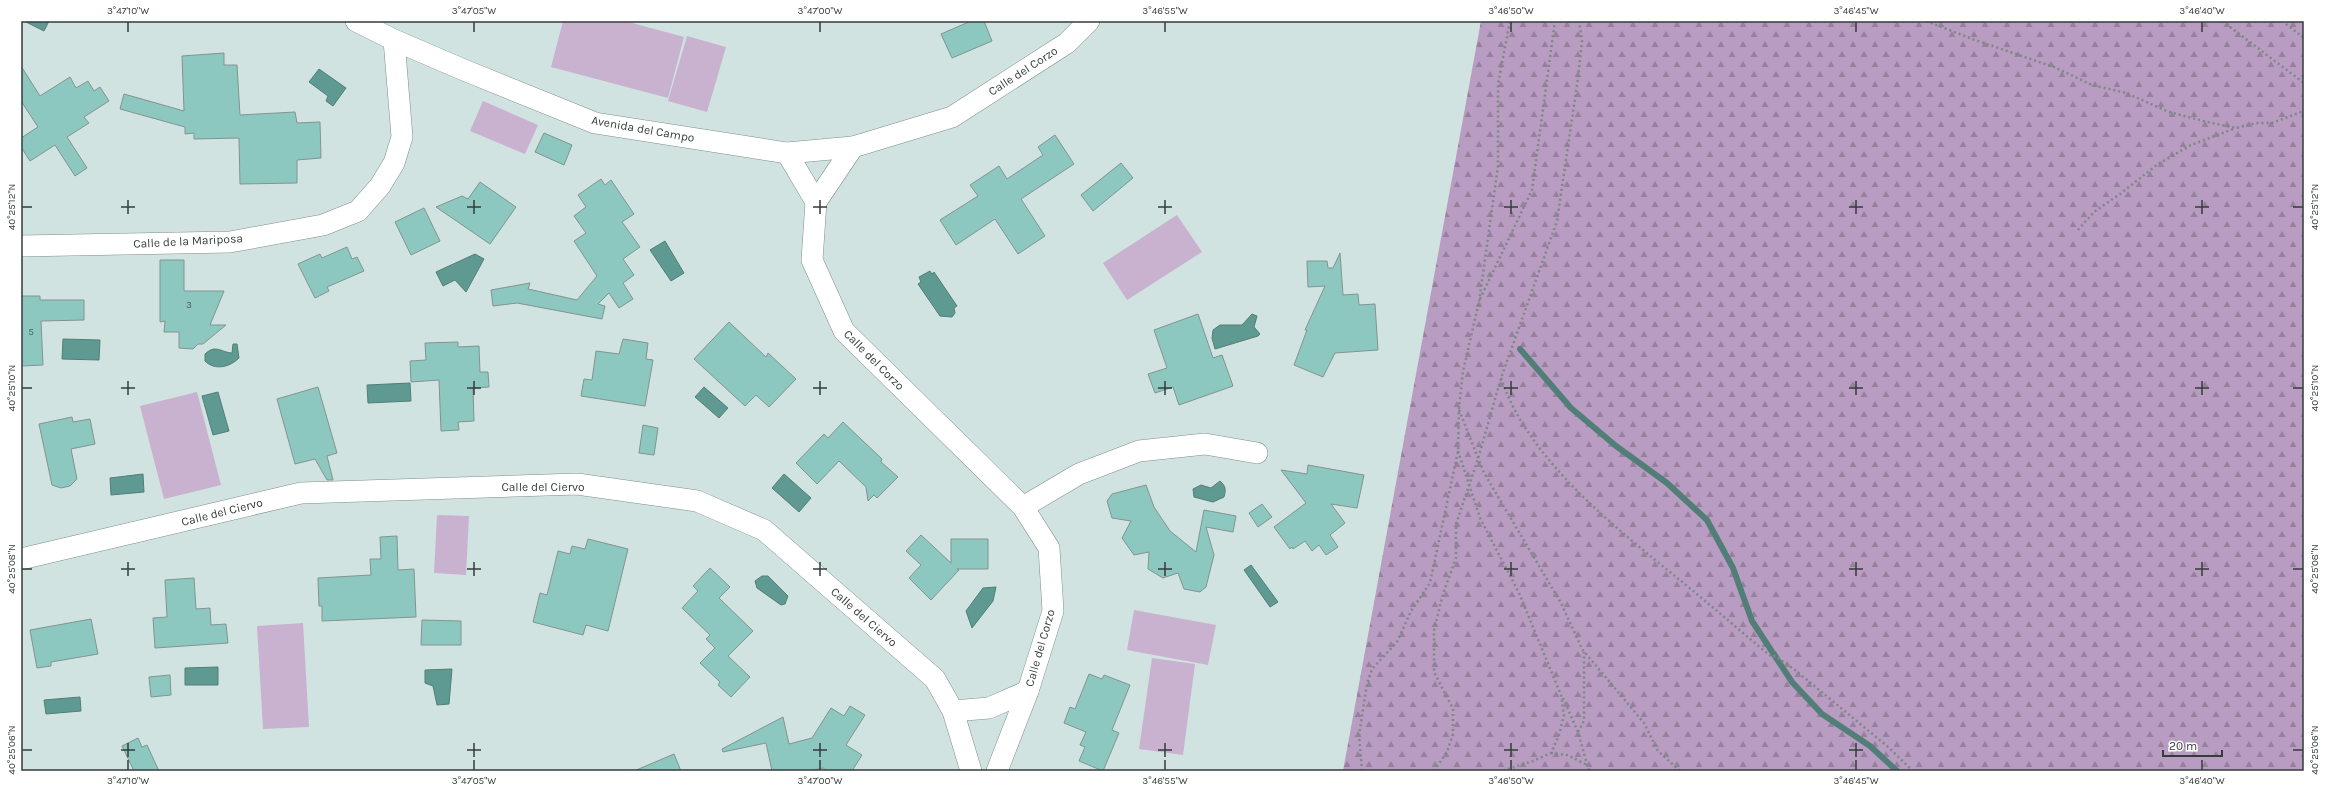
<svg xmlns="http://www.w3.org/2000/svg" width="2325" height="792" font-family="Karla,sans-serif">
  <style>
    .green { fill: #c9b2cf }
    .forest { fill: url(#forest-firs) }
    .water { fill: #5f9a92; stroke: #527e78 }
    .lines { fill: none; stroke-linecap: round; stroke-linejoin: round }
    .stream { stroke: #527e78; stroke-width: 6 }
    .building { fill: #8cc8bf; stroke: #829491 }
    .street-casing { stroke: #7e8f8c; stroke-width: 22 }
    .path { stroke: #7b8886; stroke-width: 2.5; stroke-dasharray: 2 3; stroke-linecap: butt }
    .street { stroke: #fff; stroke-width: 21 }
    .ticks { fill: none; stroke: #353d3b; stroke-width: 1.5 }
    .labels { text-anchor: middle; stroke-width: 3; stroke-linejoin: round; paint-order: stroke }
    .number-label { font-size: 10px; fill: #4b605c }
    .street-label { font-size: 12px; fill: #353d3b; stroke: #fff }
    .neatline { fill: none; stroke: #353d3b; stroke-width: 1.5 }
    .ticks-label { font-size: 10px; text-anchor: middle; fill: #353d3b }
  </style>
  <defs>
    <pattern id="forest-firs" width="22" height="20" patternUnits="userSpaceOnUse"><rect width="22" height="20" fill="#b99cc1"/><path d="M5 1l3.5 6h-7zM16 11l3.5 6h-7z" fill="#97809e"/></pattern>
  </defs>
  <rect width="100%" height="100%" fill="#d0e3e0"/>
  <g class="green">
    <polygon points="563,21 625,21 684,37 668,98 551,67"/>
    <polygon points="687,36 726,47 707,112 668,101"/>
    <polygon points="483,101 538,125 525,154 470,131"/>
    <polygon points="1177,215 1202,252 1127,300 1103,263"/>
    <polygon points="197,392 221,485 164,499 140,406"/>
    <polygon points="437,515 469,516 466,575 434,573"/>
    <polygon points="1134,610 1216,625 1208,665 1127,650"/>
    <polygon points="303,623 309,727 263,729 257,626"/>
    <polygon points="1152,658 1195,664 1183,755 1139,749"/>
  </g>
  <polygon class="forest" points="1481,21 2304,21 2304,771 1343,771"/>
  <g class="water">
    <polygon points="24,21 49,21 44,31"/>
    <polygon points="319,69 346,88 333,106 326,101 328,96 309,82"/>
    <polygon points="665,241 684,273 671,281 650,250"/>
    <polygon points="475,254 484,259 466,292 455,280 443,286 436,272"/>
    <polygon points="930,271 932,274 934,272 957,306 954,308 955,313 952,317 940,316 918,284 921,282 919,277"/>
    <polygon points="1252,314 1257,316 1254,327 1260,334 1258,336 1215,349 1212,338 1213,330 1220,325 1242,325"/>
    <polygon points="63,339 100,340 99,360 62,359"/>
    <path d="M 233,344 L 237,344 L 239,358 C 230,367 215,371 205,361 L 205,354 C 216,344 220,352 232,353 Z"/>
    <polygon points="410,383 411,401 368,403 367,385"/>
    <polygon points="704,387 728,408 719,418 695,397"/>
    <polygon points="218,392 229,431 213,435 202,396"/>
    <polygon points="143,474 144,492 111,495 110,478"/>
    <polygon points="784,474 811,498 799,512 772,488"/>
    <path d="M 1220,481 C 1226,486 1226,490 1224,497 L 1213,502 L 1194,497 L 1193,489 L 1201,485 L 1211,488 Z"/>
    <polygon points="1251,565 1278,602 1270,607 1244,570"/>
    <polygon points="762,576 768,576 788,596 785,604 781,605 757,588 755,581"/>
    <polygon points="996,587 993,601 972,628 966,611 983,588"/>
    <polygon points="218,667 218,685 185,685 185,668"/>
    <polygon points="452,669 449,704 437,705 433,686 425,683 425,670"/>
    <polygon points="80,697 81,711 46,714 44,700"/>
  </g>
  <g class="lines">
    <polyline class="stream" points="1520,349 1571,408 1616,446 1667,483 1707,520 1733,568 1752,621 1792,682 1822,714 1870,746 1897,771"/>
  </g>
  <g class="building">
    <polygon points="971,21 984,21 992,41 952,58 941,34"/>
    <polygon points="224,53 224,65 237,65 240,115 295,112 297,123 320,122 321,158 297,160 297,183 240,184 239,138 194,139 194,133 185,134 185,127 120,109 124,94 184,111 182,56"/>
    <polygon points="21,66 40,96 70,77 76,88 88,81 94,91 100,87 109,101 84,117 89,123 67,137 87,168 75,176 55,145 30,161 21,147 21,138 38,127 21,101"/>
    <polygon points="544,133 572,145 564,165 535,152"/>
    <polygon points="1055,135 1074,164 1021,199 1045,236 1018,254 995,219 956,245 940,220 978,196 970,185 999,166 1007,179 1043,155 1038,147"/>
    <polygon points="1121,163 1133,178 1093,211 1081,195"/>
    <polygon points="601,179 605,185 611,180 634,214 622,222 640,247 623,259 634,275 623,283 633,299 619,308 609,293 598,304 605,306 602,319 517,303 493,306 491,290 530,283 528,289 577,300 597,276 574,241 586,233 574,216 586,207 578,195"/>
    <polygon points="480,182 516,207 490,244 436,207 462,196 468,199"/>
    <polygon points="424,208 440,241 411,255 395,222"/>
    <polygon points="347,247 352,259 357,257 364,271 327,287 329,291 315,298 298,264 320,254 322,258"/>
    <polygon points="1340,253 1343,295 1358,294 1359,305 1375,304 1378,350 1335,353 1323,377 1294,365 1307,330 1305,330 1325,286 1308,287 1307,261 1327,261 1328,268 1333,268"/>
    <polygon points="160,260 184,260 184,291 224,291 210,325 226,325 203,344 198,344 193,349 179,348 179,332 164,332 165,321 160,322"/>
    <polygon points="21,296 40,296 40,300 84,300 84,320 41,321 43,365 21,366"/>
    <polygon points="1198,314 1213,358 1222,355 1233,386 1179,405 1173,387 1155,393 1148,374 1167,368 1154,330"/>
    <polygon points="729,322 766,357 768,353 796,379 769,407 756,395 745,406 694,359"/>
    <polygon points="623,339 648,343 646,359 653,360 645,406 581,396 584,379 592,380 596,351 619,354"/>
    <polygon points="458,342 458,347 479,346 480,372 488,372 489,387 473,388 474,421 458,422 459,430 441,431 439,380 411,382 410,361 426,360 425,343"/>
    <polygon points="318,387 337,453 327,456 333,480 327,480 315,459 295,464 277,399"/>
    <polygon points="72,417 73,422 90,419 95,444 71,449 77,479 70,486 61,488 52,485 39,424"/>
    <polygon points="843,422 882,459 881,462 898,477 877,498 874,495 868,501 866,487 839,461 817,484 796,463 824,434 828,438"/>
    <polygon points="643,425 658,428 654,455 639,453"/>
    <polygon points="1308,465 1364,475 1357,508 1331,504 1345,523 1330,535 1338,547 1326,555 1319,545 1312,551 1305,541 1293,549 1292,547 1290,549 1274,527 1306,503 1281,470 1307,474"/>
    <polygon points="1146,485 1154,507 1170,531 1196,552 1204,510 1236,516 1233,532 1206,527 1214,555 1206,587 1200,592 1184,589 1178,573 1163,578 1148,569 1149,552 1134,555 1122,538 1131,521 1112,518 1107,501 1112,494"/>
    <polygon points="1262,504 1272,517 1258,527 1249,513"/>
    <polygon points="921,535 951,563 951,539 988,539 988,569 957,569 959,570 931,600 909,578 921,565 906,551"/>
    <polygon points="397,536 398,570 414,569 416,617 322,621 322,606 319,606 318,578 371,575 370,559 381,559 380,537"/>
    <polygon points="588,539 628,549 608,631 586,625 583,635 533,622 540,593 547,595 558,551 570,554 572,546 585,549"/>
    <polygon points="710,568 730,587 719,598 753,631 728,656 750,677 731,697 718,685 720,682 700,663 715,648 706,639 710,635 682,608 698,591 693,586"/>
    <polygon points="194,578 196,609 210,608 211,625 226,624 228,643 155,648 153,618 167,617 165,580"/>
    <polygon points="91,619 98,654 51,662 51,666 37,668 30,630"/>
    <polygon points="422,620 461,621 461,645 421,645"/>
    <polygon points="1089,674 1102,679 1104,675 1130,685 1112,730 1119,733 1103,771 1079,761 1085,747 1080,745 1086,732 1064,723 1070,707 1075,709"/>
    <polygon points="170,675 171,695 151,697 149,677"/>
    <polygon points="850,706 865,715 846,745 862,755 852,771 828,771 823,768 809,771 772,771 766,743 723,752 722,749 783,717 789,744 812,738 831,708 844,716"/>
    <polygon points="138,738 142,747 147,745 159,771 134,771 122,746"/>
    <polygon points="674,754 681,771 634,771"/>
  </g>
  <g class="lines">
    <g class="street-casing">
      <g id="street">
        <polyline points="356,21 394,40 464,70 595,123 787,153 853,147"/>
        <polyline points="787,153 816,202"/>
        <polyline points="21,246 230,242 323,225 358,211 380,186 394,163 402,137 394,40"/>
        <polyline points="1023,507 1079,474 1139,451 1205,444 1257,453"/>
        <polyline points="21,559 301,493 577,484 697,501 764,530 935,679 953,711 971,771"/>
        <polyline points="953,711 989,708 1028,691"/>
        <polyline points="997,771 1028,691 1053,611 1049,548 1023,507 844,331 812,260 816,202 853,147 952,117 1067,43 1089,21"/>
      </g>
    </g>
    <g class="path">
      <polyline points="1926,21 1975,40 2054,67 2092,85 2126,93 2169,112 2207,122 2236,128 2256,123 2272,123 2304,111"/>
      <polyline points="2222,21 2304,83"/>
      <polyline points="2282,21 2304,38"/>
      <polyline points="2078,230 2094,212 2120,194 2158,164 2191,145 2236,128"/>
      <polyline points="1480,299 1532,190 1555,21"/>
      <path d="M 1501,378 C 1528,460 1616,528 1681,581 C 1712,606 1741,632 1772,657 L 1775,656 L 1795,670 L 1887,746 L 1913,771"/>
      <polyline points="1459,410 1484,473 1561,603 1582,649 1644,723 1658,751 1680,771"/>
      <polyline points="1458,451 1480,518 1519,593 1561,695 1564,715 1559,735 1551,753 1533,761 1502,771"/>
      <polyline points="1563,698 1578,732 1589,771"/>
      <polyline points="1578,732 1584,721 1584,652"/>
      <polyline points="1551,753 1567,755 1587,765"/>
      <polyline points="1362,771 1359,735 1367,684 1372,669 1397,642 1411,611 1430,583 1458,451 1459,408 1463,371 1479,302 1498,166 1498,84 1510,21"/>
      <polyline points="1434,771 1447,752 1453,734 1453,709 1434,672 1434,630 1443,594 1456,558 1456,524 1478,459 1501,378 1557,221 1578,78 1582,41 1579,21"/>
    </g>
    <use href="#street" class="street"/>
  </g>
  <path class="ticks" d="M 128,22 L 128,32M 474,22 L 474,32M 820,22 L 820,32M 1165,22 L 1165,32M 1511,22 L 1511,32M 1856,22 L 1856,32M 2202,22 L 2202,32M 128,200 L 128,214M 474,200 L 474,214M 820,200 L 820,214M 1165,200 L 1165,214M 1511,200 L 1511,214M 1856,200 L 1856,214M 2202,200 L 2202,214M 22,207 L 32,207M 121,207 L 135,207M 467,207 L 481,207M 813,207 L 827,207M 1158,207 L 1172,207M 1504,207 L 1518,207M 1849,207 L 1863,207M 2195,207 L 2209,207M 2293,207 L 2303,207M 128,381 L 128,395M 474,381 L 474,395M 820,381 L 820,395M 1165,381 L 1165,395M 1511,381 L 1511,395M 1856,381 L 1856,395M 2202,381 L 2202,395M 22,388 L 32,388M 121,388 L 135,388M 467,388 L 481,388M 813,388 L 827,388M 1158,388 L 1172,388M 1504,388 L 1518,388M 1849,388 L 1863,388M 2195,388 L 2209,388M 2293,388 L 2303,388M 128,562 L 128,576M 474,562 L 474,576M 820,562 L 820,576M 1165,562 L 1165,576M 1511,562 L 1511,576M 1856,562 L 1856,576M 2202,562 L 2202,576M 22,569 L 32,569M 121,569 L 135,569M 467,569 L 481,569M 813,569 L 827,569M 1158,569 L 1172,569M 1504,569 L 1518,569M 1849,569 L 1863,569M 2195,569 L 2209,569M 2293,569 L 2303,569M 128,743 L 128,757M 474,743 L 474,757M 820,743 L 820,757M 1165,743 L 1165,757M 1511,743 L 1511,757M 1856,743 L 1856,757M 22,750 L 32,750M 121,750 L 135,750M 467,750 L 481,750M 813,750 L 827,750M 1158,750 L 1172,750M 1504,750 L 1518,750M 1849,750 L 1863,750M 2293,750 L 2303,750M 128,760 L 128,770M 474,760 L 474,770M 820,760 L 820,770M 1165,760 L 1165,770M 1511,760 L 1511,770M 1856,760 L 1856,770M 2202,760 L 2202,770"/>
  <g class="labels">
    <g class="number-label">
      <text x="189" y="308">3</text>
      <text x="31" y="335">5</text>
    </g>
    <g class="street-label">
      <text transform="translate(1023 71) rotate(-33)" y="4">Calle del Corzo</text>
      <text transform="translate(643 129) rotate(10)" y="4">Avenida del Campo</text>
      <text transform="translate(188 241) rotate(-3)" y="4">Calle de la Mariposa</text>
      <text transform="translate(874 360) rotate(45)" y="4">Calle del Corzo</text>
      <text x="543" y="491">Calle del Ciervo</text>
      <text transform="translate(222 512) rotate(-14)" y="4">Calle del Ciervo</text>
      <text transform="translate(864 617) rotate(41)" y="4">Calle del Ciervo</text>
      <text transform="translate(1040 648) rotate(-74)" y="4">Calle del Corzo</text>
    </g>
  </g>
  <rect width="2325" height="792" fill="none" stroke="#ffffff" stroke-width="44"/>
  <path d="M2163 750v6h59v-6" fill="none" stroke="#353d3b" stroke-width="2"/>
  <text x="2169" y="750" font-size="12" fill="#353d3b" stroke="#ffffff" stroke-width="3" paint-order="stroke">20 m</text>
  <rect x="22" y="22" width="2281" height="748" class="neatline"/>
  <g class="ticks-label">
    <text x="128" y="14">3°47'10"W</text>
    <text x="474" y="14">3°47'05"W</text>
    <text x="820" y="14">3°47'00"W</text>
    <text x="1165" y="14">3°46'55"W</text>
    <text x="1511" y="14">3°46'50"W</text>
    <text x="1856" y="14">3°46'45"W</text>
    <text x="2202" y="14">3°46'40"W</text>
    <text transform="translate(11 207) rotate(-90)" y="4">40°25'12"N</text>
    <text transform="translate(2314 207) rotate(-90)" y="4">40°25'12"N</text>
    <text transform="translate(11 388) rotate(-90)" y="4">40°25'10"N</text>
    <text transform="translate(2314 388) rotate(-90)" y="4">40°25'10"N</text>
    <text transform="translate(11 569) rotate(-90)" y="4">40°25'08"N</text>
    <text transform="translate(2314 569) rotate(-90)" y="4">40°25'08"N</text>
    <text transform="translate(11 750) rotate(-90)" y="4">40°25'06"N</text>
    <text transform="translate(2314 750) rotate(-90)" y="4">40°25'06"N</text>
    <text x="128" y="784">3°47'10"W</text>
    <text x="474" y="784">3°47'05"W</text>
    <text x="820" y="784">3°47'00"W</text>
    <text x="1165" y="784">3°46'55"W</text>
    <text x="1511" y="784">3°46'50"W</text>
    <text x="1856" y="784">3°46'45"W</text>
    <text x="2202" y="784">3°46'40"W</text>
  </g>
</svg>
